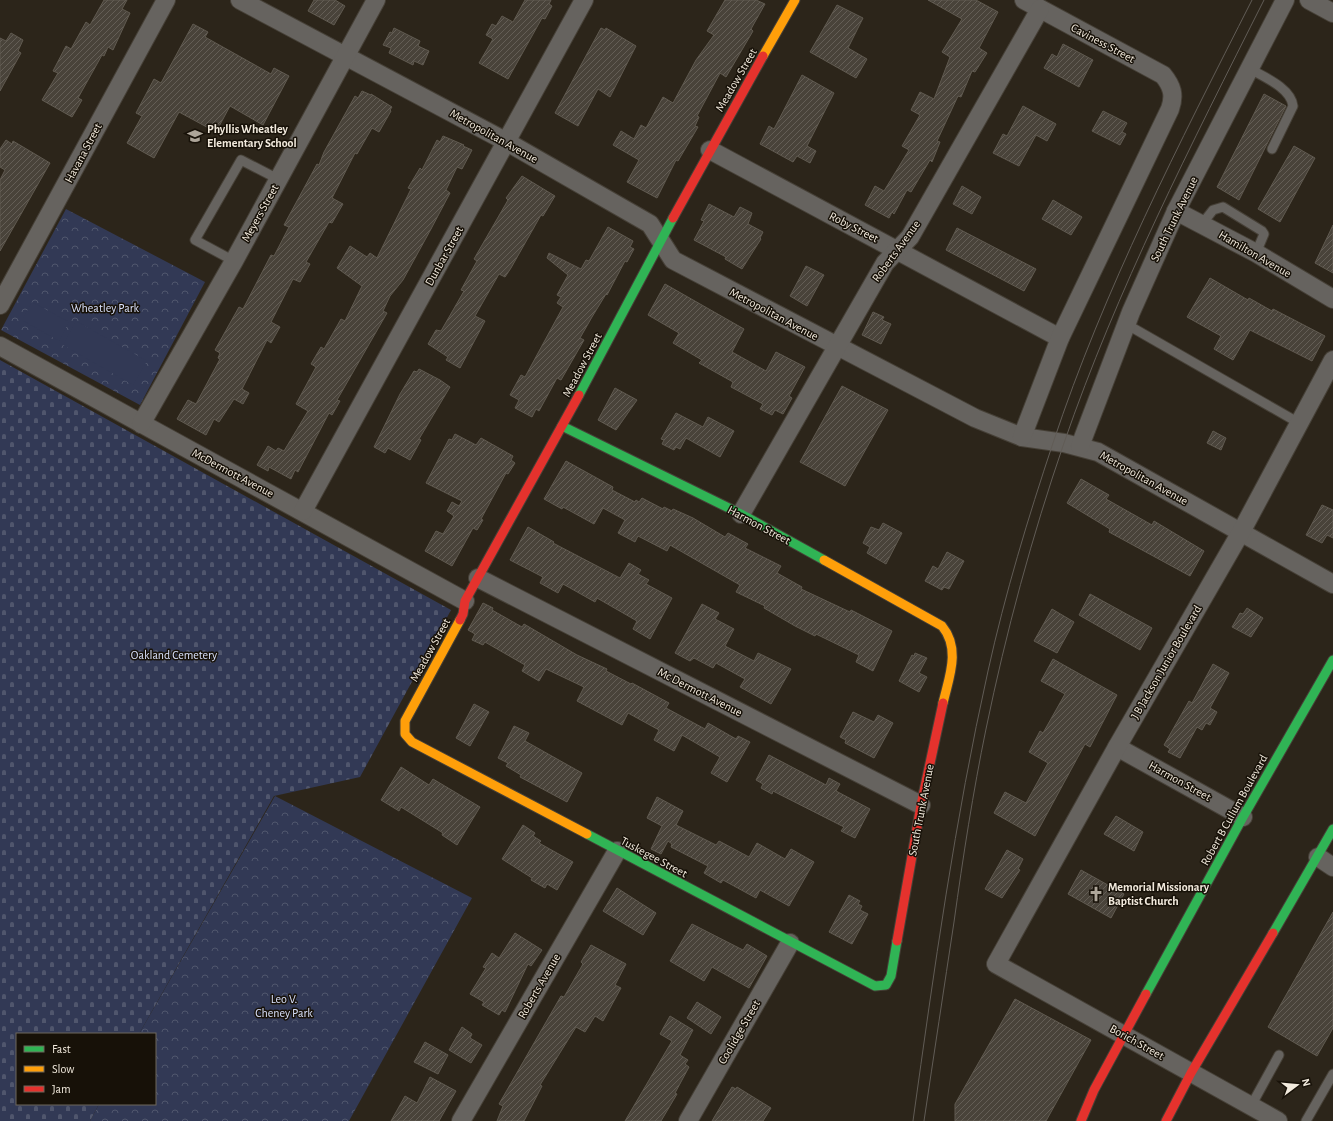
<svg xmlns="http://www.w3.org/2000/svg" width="1333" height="1121" font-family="'Alegreya Sans',sans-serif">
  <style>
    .forest { fill: url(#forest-crowns) }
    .cemetery { fill: url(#cemetery-stones) }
    .pitch { fill: #323955 }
    .building { fill: url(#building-hatch); stroke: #605a50 }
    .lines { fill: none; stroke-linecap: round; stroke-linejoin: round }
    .lane-casing { stroke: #464037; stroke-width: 11 }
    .street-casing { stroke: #464037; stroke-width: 20 }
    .fast-casing { stroke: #464037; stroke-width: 11 }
    .slow-casing { stroke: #464037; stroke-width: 11 }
    .jam-casing { stroke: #464037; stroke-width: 11 }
    .lane { stroke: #66635f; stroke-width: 9 }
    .street { stroke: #66635f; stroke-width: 18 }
    .fast { stroke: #30b455; stroke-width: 9 }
    .slow { stroke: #ff9f0a; stroke-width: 9 }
    .jam { stroke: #e5322d; stroke-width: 9 }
    .tram { stroke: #615c56; stroke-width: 1 }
    .labels { text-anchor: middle; stroke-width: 3; stroke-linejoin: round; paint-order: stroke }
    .street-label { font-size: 12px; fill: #f2eadd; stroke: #171108 }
    .poi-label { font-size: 12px; font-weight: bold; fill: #f2eadd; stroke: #171108; text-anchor: start }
    .park-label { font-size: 12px; fill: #dbe3fe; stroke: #171108 }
  </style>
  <defs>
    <pattern id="forest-crowns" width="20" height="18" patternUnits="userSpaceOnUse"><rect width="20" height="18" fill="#323955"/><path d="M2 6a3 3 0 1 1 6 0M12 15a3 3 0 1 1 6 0" fill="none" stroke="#50566d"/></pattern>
    <pattern id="cemetery-stones" width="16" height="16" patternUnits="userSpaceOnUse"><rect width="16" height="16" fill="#323955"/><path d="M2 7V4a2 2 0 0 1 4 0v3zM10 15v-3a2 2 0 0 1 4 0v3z" fill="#50566d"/></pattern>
    <pattern id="building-hatch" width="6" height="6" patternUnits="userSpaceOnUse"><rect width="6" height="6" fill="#49433a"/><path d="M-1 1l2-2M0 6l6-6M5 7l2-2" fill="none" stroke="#645e56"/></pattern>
  </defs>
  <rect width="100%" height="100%" fill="#2c251a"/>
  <g class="forest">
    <polygon points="66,209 205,282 140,405 1,330"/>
    <polygon points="275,796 472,898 349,1121 90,1121 99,1104 155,1104 155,1034 139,1034"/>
  </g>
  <polygon class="cemetery" points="0,360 451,610 360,777 274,796 139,1034 17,1034 17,1104 99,1104 90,1121 0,1121"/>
  <g class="pitch">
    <polygon points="32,302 69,322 59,341 22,320"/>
    <polygon points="76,321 147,361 133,385 63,345"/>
  </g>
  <g class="building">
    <polygon points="104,0 127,0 122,9 130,13 113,50 108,47 104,56 102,55 78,98 82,100 72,117 42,100 58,73 53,71 66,46 71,49 86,22 90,25"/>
    <polygon points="314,0 335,0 345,6 334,25 308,11"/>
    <polygon points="525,0 551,0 549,4 552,6 545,19 542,18 508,79 479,63 493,39 486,35 492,24 496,26 502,16 513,22"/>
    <polygon points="725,0 756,0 765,4 751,29 753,31 726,77 720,73 697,116 699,117 695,126 698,127 678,161 676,160 657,198 627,182 639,160 613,145 621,131 634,139 641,125 646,128 663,97 673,103 696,60 714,35 707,31"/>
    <polygon points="928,0 976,0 998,12 979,48 987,53 975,72 972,71 961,97 958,96 937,141 940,142 932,162 930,160 911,192 907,190 894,214 892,212 889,218 865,205 875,186 884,191 909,150 902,146 920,115 911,110 920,92 934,99 950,57 942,52 962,19"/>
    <polygon points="837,5 863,18 848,48 867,59 856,78 810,52"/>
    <polygon points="193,24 208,32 205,37 271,74 274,68 289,76 263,125 230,106 216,132 179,112 154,158 127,143 142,116 136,113 154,79 161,83"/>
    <polygon points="394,28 420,41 418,46 429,51 423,65 414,61 413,65 389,53 391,48 383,45 390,32 392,33"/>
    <polygon points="601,28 605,30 606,28 636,46 610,97 598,89 578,126 555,113"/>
    <polygon points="11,33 23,40 18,51 21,53 0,91 0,38 6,41"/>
    <polygon points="1063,44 1093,60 1079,87 1044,68 1052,54 1057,57"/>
    <polygon points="802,75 834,93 807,146 816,151 810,163 797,156 793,162 760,144 769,126 774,129"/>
    <polygon points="362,91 371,95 371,94 392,107 390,110 391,111 379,132 372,128 357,154 355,153 332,198 343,204 332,223 329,222 306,262 310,264 300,282 293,279 271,322 280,327 271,343 267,340 242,389 249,393 243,404 234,399 219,422 214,419 206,435 177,419 188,400 196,404 220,359 218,358 220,353 215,350 239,307 243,309 271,255 274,256 289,227 284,225 317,164 319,165 324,152 355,96 358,98"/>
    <polygon points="1264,94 1286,106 1239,200 1217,187"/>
    <polygon points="1023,106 1056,124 1047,141 1036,135 1019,166 993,153 1003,134 1007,136"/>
    <polygon points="1103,111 1127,123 1122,132 1126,134 1120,145 1092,131"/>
    <polygon points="443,136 464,145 463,146 472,150 462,169 457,167 446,190 450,193 431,229 403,280 390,296 383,311 387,313 337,400 340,401 332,415 329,413 298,472 295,470 291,479 269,467 268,471 257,465 268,446 276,451 278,448 284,451 308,411 296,404 316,367 311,364 321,347 324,349 341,319 345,321 362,286 337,268 350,246 367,257 370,253 377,258 411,189 408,188 420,168 422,170 437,140 440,142"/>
    <polygon points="6,140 12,144 13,141 50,163 0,251 0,180 5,170 0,167 0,149"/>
    <polygon points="1294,146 1315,158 1280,222 1258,209"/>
    <polygon points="522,176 555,196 543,216 541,215 511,268 505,277 499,274 475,316 485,321 460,368 446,360 448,357 428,344 436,330 441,331 464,291 461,290 477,261 474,259 508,200 506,198"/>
    <polygon points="962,186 981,197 972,214 953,204"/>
    <polygon points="1053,200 1082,217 1071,235 1042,219"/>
    <polygon points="709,204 734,217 740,207 752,213 748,224 763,232 760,238 761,239 742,269 725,259 726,257 694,240 704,221 701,220"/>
    <polygon points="1333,225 1333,273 1315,263"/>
    <polygon points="608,227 633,241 630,247 634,249 627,262 625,261 607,295 606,294 592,317 580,338 584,340 561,380 557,378 539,411 536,409 532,417 515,408 519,400 510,395 521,375 525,377 563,307 557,303 561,297 557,295 568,275 547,258 549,253 581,269 586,260 589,261"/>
    <polygon points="957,228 1036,269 1024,291 946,250"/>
    <polygon points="806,266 824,275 807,306 790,296"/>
    <polygon points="1210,278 1248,300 1249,298 1272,311 1273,309 1325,336 1312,361 1250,330 1233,360 1214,349 1221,336 1187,317"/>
    <polygon points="665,284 744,329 732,352 766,371 776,352 805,367 789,396 792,398 783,414 775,410 772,415 760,409 763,404 731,387 733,382 699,363 702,360 673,343 679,333 648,315"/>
    <polygon points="873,312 884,317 882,320 891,324 881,344 862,335"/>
    <polygon points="419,369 440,380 450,387 419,439 421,440 410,460 388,448 385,453 374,447 400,394 414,371 417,372"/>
    <polygon points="842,386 888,410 845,486 800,462"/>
    <polygon points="615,388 637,400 616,430 598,420"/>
    <polygon points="676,413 703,427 708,417 734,431 720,457 686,438 680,449 676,447 674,450 662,444 664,440 661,439"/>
    <polygon points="1213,431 1226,438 1221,450 1207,443"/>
    <polygon points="455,434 476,445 481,438 513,456 511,460 515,463 508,474 506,473 481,519 483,520 477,530 473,528 452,566 425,551 436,531 443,534 454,516 447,511 452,502 459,506 462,501 426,483 449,439 452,440"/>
    <polygon points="566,461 613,487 612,490 635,502 636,500 639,502 642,498 663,509 664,507 672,511 673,509 693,518 725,537 728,533 748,544 745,548 781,566 777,573 802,587 801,589 850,612 851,610 892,631 873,671 856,662 859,655 816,634 815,636 795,626 764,608 765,606 736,592 740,585 670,545 667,551 638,536 635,542 618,533 625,520 603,508 594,524 563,507 562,509 544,499"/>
    <polygon points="1081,479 1109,495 1106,499 1152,525 1154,521 1204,551 1190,576 1109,532 1110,529 1067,503"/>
    <polygon points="1322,505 1333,510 1333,538 1327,535 1322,543 1306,535"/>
    <polygon points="883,523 902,533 886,564 867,553 870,547 863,543 871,527 879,530"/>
    <polygon points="528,527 554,542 553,543 620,578 629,563 641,570 638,574 649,580 646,584 672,598 650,639 633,629 637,621 597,598 595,602 563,584 558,593 540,583 543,577 510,560"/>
    <polygon points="947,552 964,561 949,589 944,587 942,590 925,581 933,566 938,569"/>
    <polygon points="1090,594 1152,628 1140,650 1079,615"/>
    <polygon points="483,603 493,608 492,610 522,627 524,624 577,655 607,669 606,671 631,684 632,683 669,703 666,708 705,729 708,723 736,739 738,736 750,742 727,782 711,773 720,757 682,735 674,751 654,740 659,730 628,713 622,725 577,701 584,687 546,669 539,681 522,671 525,665 485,642 483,645 472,640 475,634 468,630"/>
    <polygon points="702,604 719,613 715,619 734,629 725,646 754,661 758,653 791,669 771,704 740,687 745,679 716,663 713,668 694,658 690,661 675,653"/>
    <polygon points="1247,608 1263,618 1251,637 1232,627 1240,613 1243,614"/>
    <polygon points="1052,609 1074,622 1057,653 1034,641"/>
    <polygon points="915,653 927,658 919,673 927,677 919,692 899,681 912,655 914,656"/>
    <polygon points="1053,659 1117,695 1090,747 1085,744 1035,836 994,813 1005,792 1026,803 1048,763 1029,752 1040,731 1043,733 1065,694 1041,681"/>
    <polygon points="1213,664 1229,673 1210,708 1217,712 1210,725 1206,723 1202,730 1197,727 1180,758 1168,752 1170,749 1164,745 1189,701 1192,703"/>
    <polygon points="474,704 489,712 470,746 456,738"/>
    <polygon points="853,712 874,722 878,715 893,723 874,758 845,743 846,740 840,737"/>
    <polygon points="514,726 529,733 525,741 582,773 567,802 520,777 521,775 506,766 508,763 498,758"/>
    <polygon points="769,755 826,785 829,778 840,784 836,791 870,809 855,838 841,831 844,827 773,791 772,794 761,788 763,784 756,780"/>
    <polygon points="401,767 429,785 433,779 480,807 457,845 442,835 443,833 401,807 399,811 381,800"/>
    <polygon points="657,797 683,811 676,825 716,845 719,841 749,857 757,843 785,859 791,849 814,862 789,906 760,890 756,898 723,880 721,883 704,873 708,866 671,847 672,844 668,841 661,854 651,849 662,826 647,818"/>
    <polygon points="1116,816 1143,832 1134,851 1104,834"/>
    <polygon points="523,825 535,833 533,836 541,841 539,843 573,862 557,890 547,884 545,888 531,880 532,878 502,859"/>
    <polygon points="1007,850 1023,859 1018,869 1020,870 1002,898 985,889"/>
    <polygon points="1081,870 1124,894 1111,918 1068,894"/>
    <polygon points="617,888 656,913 643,935 603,911"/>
    <polygon points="849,895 860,901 858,904 862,906 860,910 868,914 852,944 829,932"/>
    <polygon points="1333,912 1333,1028 1317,1056 1268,1027"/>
    <polygon points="692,924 743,950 747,944 767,956 749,988 712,967 704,981 670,961"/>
    <polygon points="515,933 542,950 531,966 528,964 505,1012 502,1010 499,1015 482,1005 484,1002 470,994 486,968 483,967 492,953 499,958"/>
    <polygon points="591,945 626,964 615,985 621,988 603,1021 595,1016 585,1032 576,1027 540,1085 542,1086 524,1121 497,1121 503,1106 499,1104 561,996 564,997 583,964 581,962"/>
    <polygon points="1015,999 1091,1040 1046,1121 955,1121 955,1104"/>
    <polygon points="697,1002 721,1017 711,1034 687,1018"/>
    <polygon points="670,1016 693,1030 680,1055 688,1060 685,1064 689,1067 675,1093 677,1094 661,1121 625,1121 672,1041 660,1034"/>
    <polygon points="462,1027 472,1034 470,1038 482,1045 471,1063 449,1050"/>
    <polygon points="425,1042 448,1055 438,1074 414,1062"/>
    <polygon points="430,1077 456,1091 439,1121 391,1121 405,1096 417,1103"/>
    <polygon points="732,1087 736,1089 737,1087 771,1108 763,1121 712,1121"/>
  </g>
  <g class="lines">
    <g class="lane-casing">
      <g id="lane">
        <path d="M 1250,69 C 1264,77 1291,88 1293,106 L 1272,149"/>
        <polyline points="1202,224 1213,210 1223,207 1262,231 1264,234 1256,253"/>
        <polyline points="234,261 195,240 241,160 278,179"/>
        <polyline points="1126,324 1299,423"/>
        <polyline points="1251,1106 1279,1055"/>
        <polyline points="1306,1121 1333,1074"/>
      </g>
    </g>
    <g class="street-casing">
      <g id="street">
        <polyline points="240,0 507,142 650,224 673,260 975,418 1022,437 1064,443 1098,452 1333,584"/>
        <polyline points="1309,0 1333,13"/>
        <polyline points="710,150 1060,338"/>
        <polyline points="1176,211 1256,253 1333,299"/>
        <polyline points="0,305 166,0"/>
        <polyline points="0,346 465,601"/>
        <polyline points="141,424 234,261 376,0"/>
        <path d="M 1022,437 L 1060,338 L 1170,109 C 1175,95 1172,86 1163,75 L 1024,0"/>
        <polyline points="1080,446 1131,312 1176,211 1285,0"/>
        <polyline points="303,511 584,0"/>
        <polyline points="741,514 885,263 910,237 1040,9"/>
        <polyline points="478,578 921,805"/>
        <polyline points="1117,747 1243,817"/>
        <polyline points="1318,857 1333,867"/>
        <polyline points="461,1121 617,851"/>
        <polyline points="688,1121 790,943"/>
        <polyline points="1278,1121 996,964 1117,747 1241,532 1333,360"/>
      </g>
    </g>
    <g class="fast-casing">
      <g id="fast">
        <polyline points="579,395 673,218"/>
        <polyline points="562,426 741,514 824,560"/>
        <polyline points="587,834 875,986 886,985 891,976 897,941"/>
        <polyline points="1273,933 1333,829"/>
        <polyline points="1146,994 1243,817 1333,660"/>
      </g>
    </g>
    <g class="slow-casing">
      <g id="slow">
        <polyline points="763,56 795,0"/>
        <path d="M 824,560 L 942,626 C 961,649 949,677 943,703"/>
        <polyline points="460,620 405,721 405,734 412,742 587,834"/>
      </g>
    </g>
    <g class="jam-casing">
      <g id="jam">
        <polyline points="673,218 763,56"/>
        <polyline points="460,620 463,614 465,601 579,395"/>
        <polyline points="897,941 921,805 943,703"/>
        <polyline points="1081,1121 1094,1090 1146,994"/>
        <polyline points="1166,1121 1191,1073 1273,933"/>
      </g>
    </g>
    <use href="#lane" class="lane"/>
    <use href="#street" class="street"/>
    <use href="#fast" class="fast"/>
    <use href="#slow" class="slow"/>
    <use href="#jam" class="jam"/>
    <g class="tram">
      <path d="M 913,1121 C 934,970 955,819 988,671 C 1005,594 1028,518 1053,443 C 1104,289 1179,144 1252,0"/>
      <path d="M 924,1121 C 934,1054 944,988 954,922 C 963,857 973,792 986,729 C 1006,632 1032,536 1064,443 C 1117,289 1191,145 1264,0"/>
    </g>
  </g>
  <defs>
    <g id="school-bare" transform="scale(1.2)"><path d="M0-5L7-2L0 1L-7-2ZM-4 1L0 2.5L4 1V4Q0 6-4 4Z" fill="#ada599" stroke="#171108" stroke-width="2.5" paint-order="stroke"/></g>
    <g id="church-bare" transform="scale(1.2)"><path d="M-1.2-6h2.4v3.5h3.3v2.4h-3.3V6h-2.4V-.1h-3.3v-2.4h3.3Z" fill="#ada599" stroke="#171108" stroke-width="2.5" paint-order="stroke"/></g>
  </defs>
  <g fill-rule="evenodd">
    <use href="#school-bare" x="195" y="136"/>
    <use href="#church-bare" x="1096" y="894"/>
  </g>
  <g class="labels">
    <g class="street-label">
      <text transform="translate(1103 43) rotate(28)" y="4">Caviness Street</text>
      <text transform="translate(736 80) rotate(-60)" y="4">Meadow Street</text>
      <text transform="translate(494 136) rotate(29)" y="4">Metropolitan Avenue</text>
      <text transform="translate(83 153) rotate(-62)" y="4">Havana Street</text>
      <text transform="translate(260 213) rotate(-61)" y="4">Meyers Street</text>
      <text transform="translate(1174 219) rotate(-64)" y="4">South Trunk Avenue</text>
      <text transform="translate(854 227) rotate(27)" y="4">Roby Street</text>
      <text transform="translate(896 251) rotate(-54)" y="4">Roberts Avenue</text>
      <text transform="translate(1255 254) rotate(30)" y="4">Hamilton Avenue</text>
      <text transform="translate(444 256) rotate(-61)" y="4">Dunbar Street</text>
      <text transform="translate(774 314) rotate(28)" y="4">Metropolitan Avenue</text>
      <text transform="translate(582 365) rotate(-62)" y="4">Meadow Street</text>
      <text transform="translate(233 473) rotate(28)" y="4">McDermott Avenue</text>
      <text transform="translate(1144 478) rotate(29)" y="4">Metropolitan Avenue</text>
      <text transform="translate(759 525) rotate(28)" y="4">Harmon Street</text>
      <text transform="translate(430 650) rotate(-61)" y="4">Meadow Street</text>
      <text transform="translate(1166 662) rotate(-60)" y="4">J B Jackson Junior Boulevard</text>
      <text transform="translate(700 692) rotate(27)" y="4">Mc Dermott Avenue</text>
      <text transform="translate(1180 781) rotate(29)" y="4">Harmon Street</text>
      <text transform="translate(921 810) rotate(-79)" y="4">South Trunk Avenue</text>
      <text transform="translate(1234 810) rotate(-61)" y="4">Robert B Cullum Boulevard</text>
      <text transform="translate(654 857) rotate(28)" y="4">Tuskegee Street</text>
      <text transform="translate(539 986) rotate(-60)" y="4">Roberts Avenue</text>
      <text transform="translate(739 1032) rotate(-60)" y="4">Coolidge Street</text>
      <text transform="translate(1137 1042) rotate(29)" y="4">Borich Street</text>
    </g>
    <g class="poi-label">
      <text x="207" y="133">Phyllis Wheatley<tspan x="207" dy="14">Elementary School</tspan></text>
      <text x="1108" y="891">Memorial Missionary<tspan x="1108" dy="14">Baptist Church</tspan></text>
    </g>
    <g class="park-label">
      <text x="105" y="312">Wheatley Park</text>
      <text x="174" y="659">Oakland Cemetery</text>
      <text x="284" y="1003">Leo V.<tspan x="284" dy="14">Cheney Park</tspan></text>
    </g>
  </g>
  <rect x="16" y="1033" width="140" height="72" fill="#171108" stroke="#6f685d"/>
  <rect x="24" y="1046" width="20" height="6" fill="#30b455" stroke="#6f685d"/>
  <text x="52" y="1053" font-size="12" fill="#f2eadd">Fast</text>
  <rect x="24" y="1066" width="20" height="6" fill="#ff9f0a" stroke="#6f685d"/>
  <text x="52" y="1073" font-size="12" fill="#f2eadd">Slow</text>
  <rect x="24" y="1086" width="20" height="6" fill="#e5322d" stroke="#6f685d"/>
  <text x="52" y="1093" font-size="12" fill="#f2eadd">Jam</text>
  <g transform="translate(1297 1085) rotate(74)" stroke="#171108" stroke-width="3" paint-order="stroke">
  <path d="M0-3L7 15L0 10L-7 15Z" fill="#f2eadd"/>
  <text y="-6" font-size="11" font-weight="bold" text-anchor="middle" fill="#f2eadd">N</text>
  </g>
</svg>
